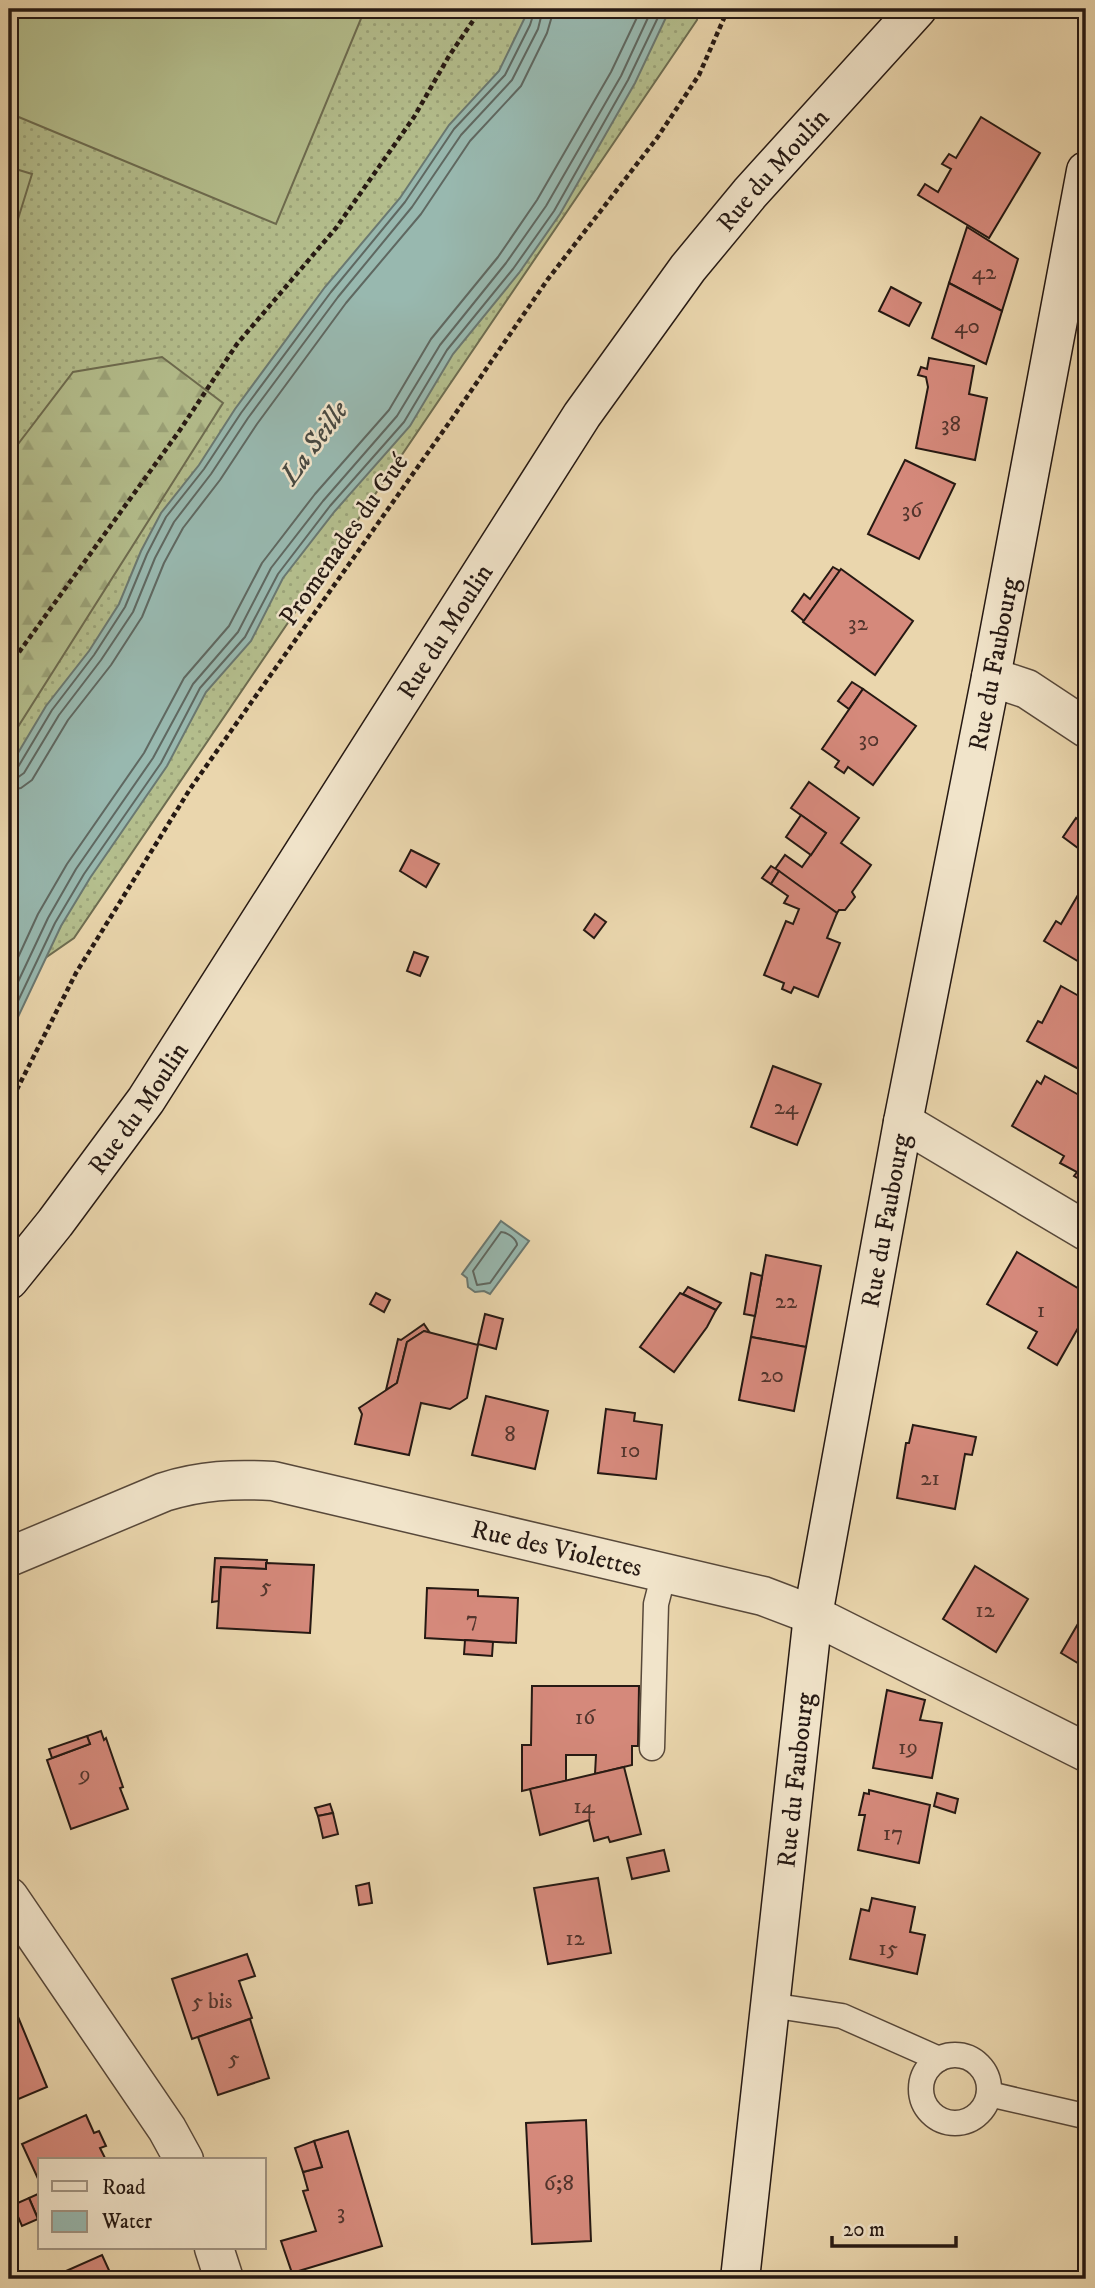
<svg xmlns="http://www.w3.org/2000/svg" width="1095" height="2288" font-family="'IM FELL DW Pica',serif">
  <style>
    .grass { fill: url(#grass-dots); stroke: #6d6c50; stroke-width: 2 }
    .forest { fill: url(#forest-firs); stroke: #6d6c50; stroke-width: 2 }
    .pitch { fill: #b4be8d; stroke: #6d6c50; stroke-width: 2 }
    .water { fill: #98b8af; stroke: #6a7871; stroke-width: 2 }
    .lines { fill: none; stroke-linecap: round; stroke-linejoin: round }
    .shore { stroke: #5f6861; stroke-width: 2 }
    .building { fill: #d5897b; stroke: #261913; stroke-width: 2 }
    .lane-casing { stroke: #57483a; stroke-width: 27 }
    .street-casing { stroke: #57483a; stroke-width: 41 }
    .secondary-casing { stroke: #261913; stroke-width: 41 }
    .path { stroke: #261913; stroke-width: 4.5; stroke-dasharray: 5 3.5; stroke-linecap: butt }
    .lane { stroke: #f1e4ca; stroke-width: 24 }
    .street { stroke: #f1e4ca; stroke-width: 38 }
    .secondary { stroke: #f1e4ca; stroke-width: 38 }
    .labels { text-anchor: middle; stroke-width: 5; stroke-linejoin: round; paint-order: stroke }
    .number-label { font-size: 23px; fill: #52352d }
    .street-label { font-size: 26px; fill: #261913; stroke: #f1e4ca }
    .water-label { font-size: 28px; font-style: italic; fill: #484942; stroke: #f1e4ca }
  </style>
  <defs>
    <pattern id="grass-dots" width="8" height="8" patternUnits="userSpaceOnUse" patternTransform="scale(1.75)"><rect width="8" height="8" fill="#b4be8d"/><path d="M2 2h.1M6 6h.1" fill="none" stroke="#9ba379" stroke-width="1.8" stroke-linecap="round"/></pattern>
    <pattern id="forest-firs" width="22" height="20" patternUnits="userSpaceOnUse" patternTransform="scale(1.75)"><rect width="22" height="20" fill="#b4be8d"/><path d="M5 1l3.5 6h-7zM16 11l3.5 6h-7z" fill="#9ba379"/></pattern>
  </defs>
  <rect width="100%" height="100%" fill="#ead6ad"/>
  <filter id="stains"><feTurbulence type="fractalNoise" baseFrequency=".00286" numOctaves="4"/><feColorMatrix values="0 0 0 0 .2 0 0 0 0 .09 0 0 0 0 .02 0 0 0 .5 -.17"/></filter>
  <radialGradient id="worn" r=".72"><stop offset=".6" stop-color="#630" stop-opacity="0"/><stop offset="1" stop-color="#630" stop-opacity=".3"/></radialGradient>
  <polygon class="grass" points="9,9 698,9 697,20 74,938 9,983"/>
  <polygon class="forest" points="162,357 223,403 9,741 9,456 73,372"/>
  <g class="pitch">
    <polygon points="9,9 365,9 276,224 9,113"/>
    <polygon points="9,167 32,174 9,248"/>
  </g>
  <g class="water">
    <polygon points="529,9 670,9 635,83 560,214 519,273 453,354 410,426 335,511 283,578 251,641 206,692 167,766 90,878 61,926 9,1036 9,768 46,706 89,651 119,604 141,551 161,513 199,465 235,409 325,287 400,198 449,125 499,71"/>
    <polygon points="501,1221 529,1241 490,1294 484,1291 475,1292 468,1287 467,1278 462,1274"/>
  </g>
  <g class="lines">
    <g class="shore">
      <polyline points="9,770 18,767 52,710 94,655 125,607 147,554 166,517 204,469 241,413 331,292 405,202 454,129 505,75 530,25 535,9"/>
      <polyline points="9,779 17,778 24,773 59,715 101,660 133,612 155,558 174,522 211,474 248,418 338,297 412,207 461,135 512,80 538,29 543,9"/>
      <polyline points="9,790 21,788 32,780 68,720 111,665 142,617 164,563 183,528 220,480 257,424 346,303 421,214 470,141 521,86 547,33 554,9"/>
      <polyline points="9,977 38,914 67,864 144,753 184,678 229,626 262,563 315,494 389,410 431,339 498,257 537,200 611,72 641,9"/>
      <polyline points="9,1001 48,918 76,869 153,758 193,684 238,632 271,568 323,501 397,416 440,345 506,263 546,206 621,76 652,9"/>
      <polyline points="9,1020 55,923 84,874 161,763 200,688 245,637 278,574 330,506 404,422 447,350 513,269 554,211 628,80 662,9"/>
      <path d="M 501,1232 C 507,1232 517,1239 517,1245 L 490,1283 L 477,1285 L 473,1271 Z"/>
    </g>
  </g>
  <g class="building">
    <polygon points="981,117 1040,153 989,238 918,195 925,184 938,192 951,169 942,164 949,154 956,158"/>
    <polygon points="967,227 1018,259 1002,311 949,283"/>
    <polygon points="949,283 1002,311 986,364 932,338"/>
    <polygon points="891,287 921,303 909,326 879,311"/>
    <polygon points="929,358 974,366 969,394 987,398 975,460 916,448 928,387 926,377 918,375 921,367 927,369"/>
    <polygon points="905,460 955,484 919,559 868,534"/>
    <polygon points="833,567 840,571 804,621 792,611 804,594 810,599"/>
    <polygon points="841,569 913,621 875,675 803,622"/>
    <polygon points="852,682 863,689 849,709 838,701"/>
    <polygon points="863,689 916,726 873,785 848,767 844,773 835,767 839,761 822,749"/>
    <polygon points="809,782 859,818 841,843 871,865 852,892 855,897 845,910 839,910 837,913 775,869 785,855 802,867 826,833 791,808"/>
    <polygon points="1086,814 1086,854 1063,837 1076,818 1081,822"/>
    <polygon points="801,815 826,833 811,855 786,837"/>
    <polygon points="411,850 439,864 426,887 400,871"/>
    <polygon points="771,866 779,871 771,884 762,878"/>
    <polygon points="779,871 837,913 827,938 840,943 818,997 794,987 791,993 782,989 784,983 764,975 786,921 793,924 799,909 784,903 788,896 771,884"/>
    <polygon points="1082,888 1086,890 1086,966 1044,941 1056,921 1061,924"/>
    <polygon points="595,914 606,922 594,938 584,930"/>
    <polygon points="414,952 428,957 420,976 407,971"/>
    <polygon points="1061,986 1086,1000 1086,1073 1027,1041 1038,1021 1042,1023"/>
    <polygon points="773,1066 821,1084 797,1145 751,1127"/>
    <polygon points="1045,1076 1086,1099 1086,1183 1074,1176 1077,1172 1060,1163 1064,1156 1012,1126 1037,1081 1041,1084"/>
    <polygon points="1017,1252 1086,1293 1086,1314 1057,1365 1028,1348 1037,1332 987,1304"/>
    <polygon points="766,1255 821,1266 806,1347 751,1337"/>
    <polygon points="751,1273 762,1276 755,1316 744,1314"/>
    <polygon points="688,1287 721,1303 716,1310 683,1294"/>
    <polygon points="376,1293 390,1300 384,1312 370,1304"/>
    <polygon points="680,1293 716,1310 707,1327 674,1372 640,1347"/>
    <polygon points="485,1314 503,1319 496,1349 478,1344"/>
    <polygon points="424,1324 430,1333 424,1331 407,1342 397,1383 386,1390 398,1339 401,1340"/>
    <polygon points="424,1331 478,1345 467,1398 450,1409 421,1403 409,1455 355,1444 362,1414 359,1408 397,1383 407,1342"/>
    <polygon points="751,1337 806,1347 794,1411 739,1400"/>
    <polygon points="486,1396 548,1411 535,1469 472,1455"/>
    <polygon points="606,1409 635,1413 634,1421 662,1425 656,1479 598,1473"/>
    <polygon points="913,1425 976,1437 972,1455 965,1454 955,1509 897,1498 906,1443 909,1443"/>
    <polygon points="215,1558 267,1560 266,1569 221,1567 219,1601 212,1602"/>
    <polygon points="266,1563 314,1565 310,1633 217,1628 221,1567 266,1569"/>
    <polygon points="975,1566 1028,1599 996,1652 943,1619"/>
    <polygon points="427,1588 478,1590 478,1596 518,1598 516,1643 425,1638"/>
    <polygon points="1086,1610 1086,1668 1061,1653"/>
    <polygon points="465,1640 493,1642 492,1656 464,1654"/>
    <polygon points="532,1686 639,1686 638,1746 632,1746 632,1765 595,1774 596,1755 566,1755 566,1781 522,1791 522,1745 531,1745"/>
    <polygon points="887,1690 925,1700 920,1720 942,1723 932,1778 873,1768"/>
    <polygon points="101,1731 104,1740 106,1738 123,1787 120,1788 128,1809 71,1829 47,1760 90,1744 87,1736"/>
    <polygon points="87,1736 90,1744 52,1758 49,1749"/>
    <polygon points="624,1767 641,1834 610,1842 608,1837 594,1841 589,1820 540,1835 530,1789"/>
    <polygon points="869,1790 930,1805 919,1863 858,1850 865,1815 859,1815 864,1793 869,1794"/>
    <polygon points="937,1793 958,1799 955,1813 934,1806"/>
    <polygon points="330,1804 333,1813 318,1816 315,1808"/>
    <polygon points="333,1813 338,1834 323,1838 318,1816"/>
    <polygon points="664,1850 669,1871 632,1879 627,1858"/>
    <polygon points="598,1878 611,1953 548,1964 534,1888"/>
    <polygon points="369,1883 372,1903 359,1905 356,1886"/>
    <polygon points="872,1898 915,1907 910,1932 925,1935 917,1974 850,1959 861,1909 869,1911"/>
    <polygon points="247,1954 255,1976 239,1981 252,2018 192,2039 172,1979"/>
    <polygon points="16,2012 47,2087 9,2103 9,2015"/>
    <polygon points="250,2019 269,2078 218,2095 198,2037"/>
    <polygon points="86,2115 94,2133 99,2131 106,2146 100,2148 106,2160 40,2160 40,2183 22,2144"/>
    <polygon points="586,2120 591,2241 532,2244 526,2123"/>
    <polygon points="348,2131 382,2246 292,2273 281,2241 316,2231 303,2191 308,2190 303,2172 322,2167 314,2141"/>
    <polygon points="314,2141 322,2167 303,2172 295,2148"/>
    <polygon points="40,2193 40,2218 38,2219 29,2198"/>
    <polygon points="29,2198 38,2219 22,2226 13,2205"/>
    <polygon points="102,2255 113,2279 48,2279"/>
  </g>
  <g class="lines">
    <g class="lane-casing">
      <g id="lane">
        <polyline points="652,1748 656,1604 664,1573"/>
        <polyline points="770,2005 842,2016 939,2059"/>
        <circle cx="955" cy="2089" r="34"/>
        <polyline points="989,2094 1080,2115"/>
      </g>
    </g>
    <g class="street-casing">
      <g id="street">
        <polyline points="991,677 1027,689 1086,728"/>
        <polyline points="903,1122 1086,1231"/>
        <path id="s1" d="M 9,1557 L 164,1492 C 202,1480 233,1479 273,1481 L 763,1596 L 813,1615 L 1086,1752"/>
        <polyline points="9,1897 167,2129 184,2160"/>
        <polyline points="214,2248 224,2279"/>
      </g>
    </g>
    <g class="secondary-casing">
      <g id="secondary">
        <path id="s2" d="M 9,1280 L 55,1223 L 146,1100 L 582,415 L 688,268 L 750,193 L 917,9"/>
        <path id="s3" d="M 740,2279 L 813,1615 L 903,1122 L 991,677 L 1086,171"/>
      </g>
    </g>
    <g class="path">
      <polyline points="9,666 180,430 237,344 336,228 414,117 449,56 481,9"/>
      <polyline points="9,1105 76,973 190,789 451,420 548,279 657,138 699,75 728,9"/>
    </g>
    <use href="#lane" class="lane"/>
    <use href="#street" class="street"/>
    <use href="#secondary" class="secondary"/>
  </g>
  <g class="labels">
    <g class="number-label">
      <text x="984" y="279">42</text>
      <text x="967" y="333">40</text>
      <text x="951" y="431">38</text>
      <text x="912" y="517">36</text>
      <text x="858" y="630">32</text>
      <text x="869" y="746">30</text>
      <text x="786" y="1114">24</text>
      <text x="786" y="1308">22</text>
      <text x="1041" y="1317">1</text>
      <text x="772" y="1382">20</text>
      <text x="510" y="1441">8</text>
      <text x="630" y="1457">10</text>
      <text x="930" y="1485">21</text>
      <text x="266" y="1593">5</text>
      <text x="985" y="1617">12</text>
      <text x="472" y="1626">7</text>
      <text x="585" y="1724">16</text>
      <text x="908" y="1754">19</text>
      <text x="85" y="1781">9</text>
      <text x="584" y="1813">14</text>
      <text x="893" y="1840">17</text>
      <text x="575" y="1945">12</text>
      <text x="888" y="1955">15</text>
      <text x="212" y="2008">5 bis</text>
      <text x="234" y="2065">5</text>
      <text x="559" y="2190">6;8</text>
      <text x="341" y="2219">3</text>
    </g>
    <g class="street-label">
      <text dy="9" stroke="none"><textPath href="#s2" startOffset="1349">Rue du Moulin</textPath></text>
      <text transform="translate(343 539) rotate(-55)" y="9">Promenades du Gué</text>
      <text dy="9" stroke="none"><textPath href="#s2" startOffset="782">Rue du Moulin</textPath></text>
      <text dy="9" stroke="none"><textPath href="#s3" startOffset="1636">Rue du Faubourg</textPath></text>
      <text dy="9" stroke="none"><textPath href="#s2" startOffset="215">Rue du Moulin</textPath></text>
      <text dy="9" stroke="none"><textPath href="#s3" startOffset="1069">Rue du Faubourg</textPath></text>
      <text dy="9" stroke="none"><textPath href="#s1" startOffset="570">Rue des Violettes</textPath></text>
      <text dy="9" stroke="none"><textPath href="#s3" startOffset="502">Rue du Faubourg</textPath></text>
    </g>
    <g class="water-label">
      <text transform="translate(313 442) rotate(-54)" y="10">La Seille</text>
    </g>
  </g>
  <rect width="1095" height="2288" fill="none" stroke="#ead6ad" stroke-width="35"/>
  <rect x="10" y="10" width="1074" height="2267" fill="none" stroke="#261913" stroke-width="3.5"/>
  <rect x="18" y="18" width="1060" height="2253" fill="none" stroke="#261913" stroke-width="2"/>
  <rect x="38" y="2158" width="228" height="91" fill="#f1e4ca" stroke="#a09381" stroke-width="2"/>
  <rect x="52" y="2181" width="35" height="10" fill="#f1e4ca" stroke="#a09381" stroke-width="2"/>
  <text x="102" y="2194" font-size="21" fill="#261913">Road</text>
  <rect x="52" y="2211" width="35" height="21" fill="#98b8af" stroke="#a09381" stroke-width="2"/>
  <text x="102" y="2228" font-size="21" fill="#261913">Water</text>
  <path d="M832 2236v10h124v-10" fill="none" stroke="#261913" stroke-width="3.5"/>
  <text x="843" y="2236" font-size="21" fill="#261913" stroke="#f1e4ca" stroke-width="5" paint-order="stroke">20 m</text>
  <rect width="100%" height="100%" filter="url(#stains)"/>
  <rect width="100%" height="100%" fill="url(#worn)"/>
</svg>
